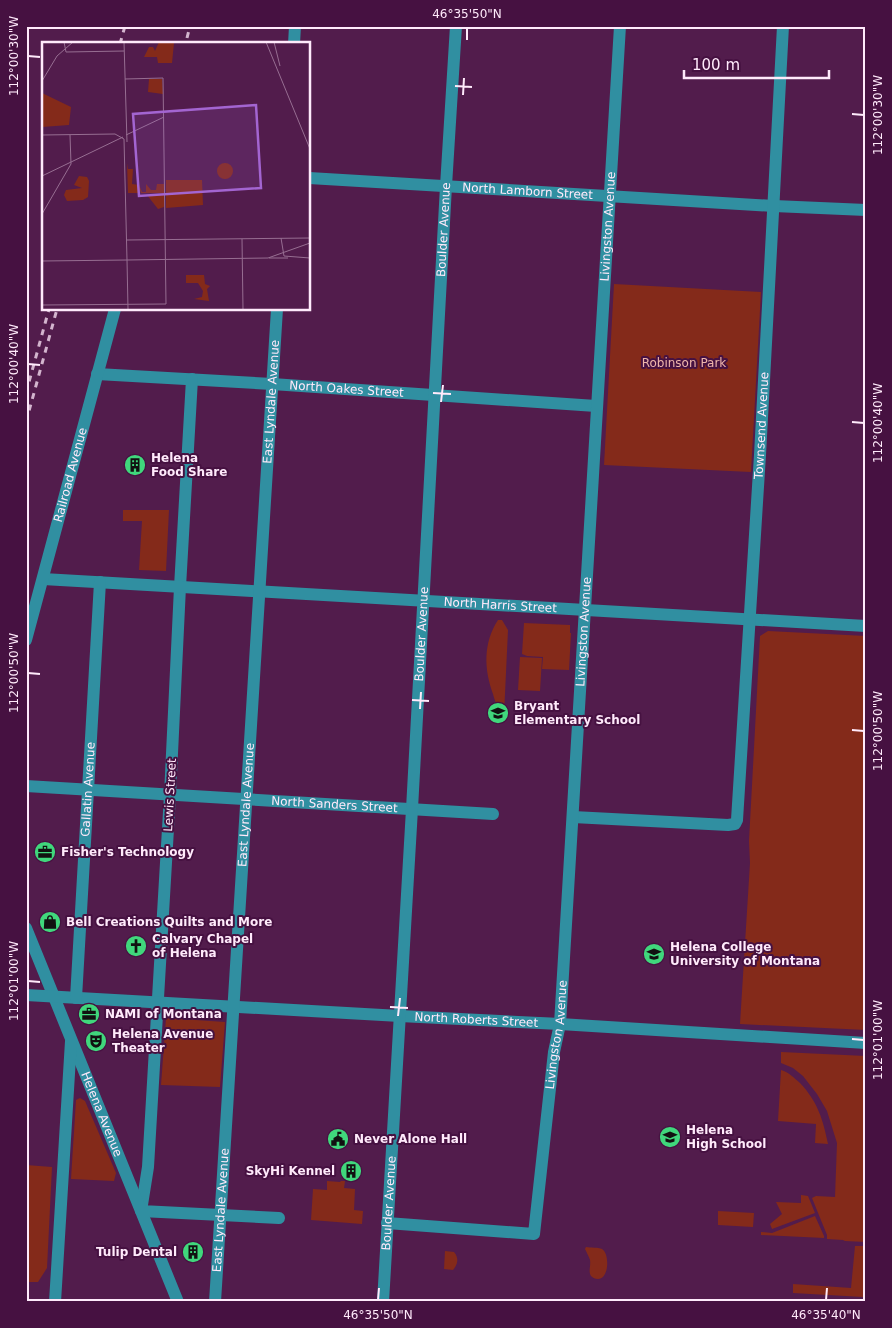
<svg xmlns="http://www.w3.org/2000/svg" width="892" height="1328" font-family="'DejaVu Sans',sans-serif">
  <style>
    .green { fill: #842a1a }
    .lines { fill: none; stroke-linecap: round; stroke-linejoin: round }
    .minor { stroke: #308fa1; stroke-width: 12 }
    .rail { stroke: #d3b5ce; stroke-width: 3; stroke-dasharray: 6 6; stroke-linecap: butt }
    .ticks { fill: none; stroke: #ffeafb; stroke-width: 2 }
    .labels { text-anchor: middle; stroke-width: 4; stroke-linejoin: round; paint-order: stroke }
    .street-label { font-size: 12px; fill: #ffeafb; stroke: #461141 }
    .park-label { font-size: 12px; fill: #efb6aa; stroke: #461141 }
    .poi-label { font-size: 12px; font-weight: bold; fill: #ffeafb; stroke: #461141; text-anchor: start }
    .inset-road { fill: none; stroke: #976e92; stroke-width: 1 }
    .view { fill: #a365d1; fill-opacity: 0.15; stroke: #a365d1; stroke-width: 2.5 }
    .inset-edge { fill: none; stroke: #ffeafb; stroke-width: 2.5 }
    .neatline { fill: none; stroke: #ffeafb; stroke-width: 2 }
    .ticks-label { font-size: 12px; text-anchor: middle; fill: #ffeafb }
  </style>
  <rect width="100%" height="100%" fill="#521c4c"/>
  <g class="green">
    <polygon points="614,284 761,292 751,472 604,465"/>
    <polygon points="123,510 169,510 166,571 139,570 142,521 123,521"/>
    <path d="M 498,620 L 502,620 L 508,630 L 504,715 C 498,709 495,702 493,694 C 484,669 483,643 498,620 Z"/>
    <polygon points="524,623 570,625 570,633 571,633 569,670 542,669 543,657 527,656 522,654"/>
    <polygon points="768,631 866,636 866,1030 740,1024 750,863 749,841 760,636"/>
    <polygon points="520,657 542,658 540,691 518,690"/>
    <polygon points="166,1018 225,1022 220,1087 161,1085"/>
    <polygon points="781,1052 866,1056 866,1242 845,1241 843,1240 827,1239 827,1235 812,1198 816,1196 835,1197 837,1143 827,1111 817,1094 803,1076 793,1068 781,1063"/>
    <path d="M 781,1070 C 789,1072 794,1078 800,1083 C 818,1102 823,1120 828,1144 L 815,1143 L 816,1124 L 778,1121 Z"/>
    <polygon points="80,1098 85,1101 116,1173 114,1181 71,1179 76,1100"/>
    <polygon points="26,1165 52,1167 47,1268 38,1282 26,1282"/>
    <polygon points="327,1181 340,1182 341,1181 345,1181 344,1188 355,1189 354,1210 363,1211 362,1224 311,1220 313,1189 327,1190"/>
    <polygon points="801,1195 808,1196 815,1213 772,1229 770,1224 782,1214 776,1202 801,1203"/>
    <polygon points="718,1211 754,1213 753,1227 718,1225"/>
    <polygon points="815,1216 824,1236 824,1238 761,1235 761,1232 772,1233"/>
    <polygon points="855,1246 866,1246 863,1297 793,1293 793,1284 851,1288"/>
    <path d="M 586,1247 C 591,1248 598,1247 602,1249 C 610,1254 609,1279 598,1279 C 595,1279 593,1278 591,1276 C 588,1272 591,1266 590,1260 C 589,1257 587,1253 585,1249 Z"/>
    <path d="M 445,1251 L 454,1252 C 459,1258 458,1264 453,1270 L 444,1269 Z"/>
  </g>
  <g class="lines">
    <g class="minor">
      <polyline points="294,44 295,26"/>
      <path id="s1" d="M 309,178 L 774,206 L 866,210"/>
      <path id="s2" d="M 97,374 L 272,384 L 596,406"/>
      <polyline points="192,379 180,587 170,795 148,1167 141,1211 279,1218"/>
      <path id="s3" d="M 43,579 L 866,626"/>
      <path id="s4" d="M 26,640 L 115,309"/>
      <path id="s5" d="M 26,786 L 493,814"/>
      <path id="s6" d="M 573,817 L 728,825 L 735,824 L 737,820 L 760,455 L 783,26"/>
      <path id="s7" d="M 26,928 L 178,1302"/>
      <path id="s8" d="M 26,995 L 400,1016 L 560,1024 L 866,1043"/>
      <path id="s9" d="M 76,998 L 100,582"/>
      <path id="s10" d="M 387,1223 L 534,1234 L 554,1052 L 560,1024 L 620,26"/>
      <polyline points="55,1302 71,1041"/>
      <path id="s11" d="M 215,1302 L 277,309"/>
      <path id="s12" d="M 383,1302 L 412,809 L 446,186 L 456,26"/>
    </g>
    <g class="rail">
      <polyline points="187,38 190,26"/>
      <polyline points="120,44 125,26"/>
      <polyline points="26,393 49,309"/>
      <polyline points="26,422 57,309"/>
    </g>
  </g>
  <path class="ticks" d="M 467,40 L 467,28M 28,56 L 40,57M 455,86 L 472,87M 463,95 L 464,78M 852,114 L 864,115M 28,364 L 40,365M 433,393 L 451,394M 441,402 L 443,385M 852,422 L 864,423M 28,673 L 40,674M 412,700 L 429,701M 420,709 L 421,692M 852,730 L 864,731M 28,981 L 40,982M 390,1007 L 408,1008M 398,1016 L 400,998M 852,1039 L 864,1040M 378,1300 L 379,1288M 826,1300 L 827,1288"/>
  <defs>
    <g id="building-disc" transform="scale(1.125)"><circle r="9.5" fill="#40d77c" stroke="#461141"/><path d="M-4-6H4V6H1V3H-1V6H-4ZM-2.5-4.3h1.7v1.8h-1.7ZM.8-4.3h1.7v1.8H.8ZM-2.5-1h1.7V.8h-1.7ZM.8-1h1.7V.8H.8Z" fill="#111"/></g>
    <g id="school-disc" transform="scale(1.125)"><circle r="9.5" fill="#40d77c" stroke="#461141"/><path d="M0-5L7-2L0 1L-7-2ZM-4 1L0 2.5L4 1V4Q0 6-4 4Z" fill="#111"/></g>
    <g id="office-disc" transform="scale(1.125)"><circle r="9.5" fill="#40d77c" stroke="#461141"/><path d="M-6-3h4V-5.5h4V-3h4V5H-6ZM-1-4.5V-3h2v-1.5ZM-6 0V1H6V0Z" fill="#111"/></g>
    <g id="shop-disc" transform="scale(1.125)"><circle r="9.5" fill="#40d77c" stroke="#461141"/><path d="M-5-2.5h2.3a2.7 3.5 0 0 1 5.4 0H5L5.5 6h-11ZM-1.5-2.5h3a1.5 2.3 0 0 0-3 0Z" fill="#111"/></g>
    <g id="church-disc" transform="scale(1.125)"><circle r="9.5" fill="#40d77c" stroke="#461141"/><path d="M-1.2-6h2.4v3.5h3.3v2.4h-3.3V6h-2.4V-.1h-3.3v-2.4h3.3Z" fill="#111"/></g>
    <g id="university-disc" transform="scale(1.125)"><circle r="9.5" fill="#40d77c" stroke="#461141"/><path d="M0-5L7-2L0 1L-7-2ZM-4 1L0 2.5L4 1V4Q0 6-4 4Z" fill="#111"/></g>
    <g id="theatre-disc" transform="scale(1.125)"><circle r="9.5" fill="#40d77c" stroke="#461141"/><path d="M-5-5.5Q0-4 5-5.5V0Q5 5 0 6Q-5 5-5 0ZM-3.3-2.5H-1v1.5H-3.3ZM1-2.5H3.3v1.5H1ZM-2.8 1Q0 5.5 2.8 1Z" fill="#111"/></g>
    <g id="civic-disc" transform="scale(1.125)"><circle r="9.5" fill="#40d77c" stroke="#461141"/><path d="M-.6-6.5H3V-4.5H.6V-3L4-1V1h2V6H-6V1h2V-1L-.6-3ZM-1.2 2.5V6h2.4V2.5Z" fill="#111"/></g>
  </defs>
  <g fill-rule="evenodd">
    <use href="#building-disc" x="135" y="465"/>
    <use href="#school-disc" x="498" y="713"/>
    <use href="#office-disc" x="45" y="852"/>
    <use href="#shop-disc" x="50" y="922"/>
    <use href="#church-disc" x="136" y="946"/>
    <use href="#university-disc" x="654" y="954"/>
    <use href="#office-disc" x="89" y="1014"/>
    <use href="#theatre-disc" x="96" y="1041"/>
    <use href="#school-disc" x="670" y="1137"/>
    <use href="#civic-disc" x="338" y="1139"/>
    <use href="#building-disc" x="351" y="1171"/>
    <use href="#building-disc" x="193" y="1252"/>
  </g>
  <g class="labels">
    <g class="street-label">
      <text dy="4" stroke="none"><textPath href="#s1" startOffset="219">North Lamborn Street</textPath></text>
      <text dy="4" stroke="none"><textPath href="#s10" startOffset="1158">Livingston Avenue</textPath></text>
      <text dy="4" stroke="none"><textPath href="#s12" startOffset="1074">Boulder Avenue</textPath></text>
      <text dy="4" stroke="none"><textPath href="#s2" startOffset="250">North Oakes Street</textPath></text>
      <text dy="4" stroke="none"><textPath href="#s11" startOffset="902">East Lyndale Avenue</textPath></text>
      <text dy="4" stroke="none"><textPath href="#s6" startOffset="562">Townsend Avenue</textPath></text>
      <text dy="4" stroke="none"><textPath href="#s4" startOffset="171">Railroad Avenue</textPath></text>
      <text dy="4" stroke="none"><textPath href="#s3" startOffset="458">North Harris Street</textPath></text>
      <text dy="4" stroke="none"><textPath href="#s10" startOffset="752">Livingston Avenue</textPath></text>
      <text dy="4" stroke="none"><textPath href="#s12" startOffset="669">Boulder Avenue</textPath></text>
      <text dy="4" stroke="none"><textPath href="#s9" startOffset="209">Gallatin Avenue</textPath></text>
      <text transform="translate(170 795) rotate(-87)" y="4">Lewis Street</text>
      <text dy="4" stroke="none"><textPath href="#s5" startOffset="309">North Sanders Street</textPath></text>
      <text dy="4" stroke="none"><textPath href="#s11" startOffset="498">East Lyndale Avenue</textPath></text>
      <text dy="4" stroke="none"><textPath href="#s8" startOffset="451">North Roberts Street</textPath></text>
      <text dy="4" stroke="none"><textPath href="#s10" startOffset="348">Livingston Avenue</textPath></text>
      <text dy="4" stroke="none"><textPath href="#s7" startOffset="201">Helena Avenue</textPath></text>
      <text dy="4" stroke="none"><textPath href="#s12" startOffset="99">Boulder Avenue</textPath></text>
      <text dy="4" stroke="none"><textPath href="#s11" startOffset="92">East Lyndale Avenue</textPath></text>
    </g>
    <g class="park-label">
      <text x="684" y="367">Robinson Park</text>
    </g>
    <g class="poi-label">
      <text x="151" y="462">Helena<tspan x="151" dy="14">Food Share</tspan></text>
      <text x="514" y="710">Bryant<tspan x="514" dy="14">Elementary School</tspan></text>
      <text x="61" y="856">Fisher's Technology</text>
      <text x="66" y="926">Bell Creations Quilts and More</text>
      <text x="152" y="943">Calvary Chapel<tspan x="152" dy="14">of Helena</tspan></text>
      <text x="670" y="951">Helena College<tspan x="670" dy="14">University of Montana</tspan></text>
      <text x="105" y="1018">NAMI of Montana</text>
      <text x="112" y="1038">Helena Avenue<tspan x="112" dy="14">Theater</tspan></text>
      <text x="686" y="1134">Helena<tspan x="686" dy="14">High School</tspan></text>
      <text x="354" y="1143">Never Alone Hall</text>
      <text x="335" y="1175" text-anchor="end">SkyHi Kennel</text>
      <text x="177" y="1256" text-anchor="end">Tulip Dental</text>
    </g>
  </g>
  <g transform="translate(42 42)">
    <rect width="268" height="268" fill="#521c4c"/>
    <path d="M 117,0 L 132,1 L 130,21 L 116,21 L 115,15 L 102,15 L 107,5 L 111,5 L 113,9 ZM 107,37 L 120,37 L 121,52 L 106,50 ZM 0,51 L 29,65 L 27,83 L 0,85 ZM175 129a8 8 0 1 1 16 0a8 8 0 1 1-16 0ZM 85,121 L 86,127 L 91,127 L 90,142 L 97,143 L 100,150 L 104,150 L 104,142 L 109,148 L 114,148 L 115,142 L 122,142 L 122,151 L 99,151 L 98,148 L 98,151 L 86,151 ZM 37,134 L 45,135 L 47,139 L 46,155 L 41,158 L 25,159 L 22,153 L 24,148 L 40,146 L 32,143 ZM 124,138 L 160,138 L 161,163 L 124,166 ZM 105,153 L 122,153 L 122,165 L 116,167 ZM 144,233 L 162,233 L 163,242 L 168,244 L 165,247 L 167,259 L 152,257 L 160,255 L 161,249 L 156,241 L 144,241 Z" fill="#842a1a"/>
    <path class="inset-road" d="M 22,0 L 24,10 L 82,9M 82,0 L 85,100M 224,0 L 268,107M 232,0 L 238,24M 0,39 L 15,14 L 31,0M 0,93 L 73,92 L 82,97 L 85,218 L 226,216 L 268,201M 84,93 L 122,75M 0,134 L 81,95M 0,172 L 29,122 L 28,93M 239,196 L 242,214 L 268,216M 200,197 L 201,267M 85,198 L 268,196M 227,216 L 246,216M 85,218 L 86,267M 0,219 L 85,218M 0,263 L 124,262 L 121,36 L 83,37"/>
    <path class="view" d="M 214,63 L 219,146 L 97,154 L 91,72 Z"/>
    <rect width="268" height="268" class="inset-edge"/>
  </g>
  <rect width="892" height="1328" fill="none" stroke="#461141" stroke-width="55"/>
  <path d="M684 70v8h145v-8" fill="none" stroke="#ffeafb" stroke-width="2.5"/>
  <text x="692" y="70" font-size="15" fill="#ffeafb" stroke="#461141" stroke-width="4" paint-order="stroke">100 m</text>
  <rect x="28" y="28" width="836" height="1272" class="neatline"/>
  <g class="ticks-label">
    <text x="467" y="18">46°35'50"N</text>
    <text transform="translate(14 56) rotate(-90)" y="4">112°00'30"W</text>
    <text transform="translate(878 115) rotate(-90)" y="4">112°00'30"W</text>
    <text transform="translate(14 364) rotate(-90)" y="4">112°00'40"W</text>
    <text transform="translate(878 423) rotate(-90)" y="4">112°00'40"W</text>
    <text transform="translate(14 673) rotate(-90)" y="4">112°00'50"W</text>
    <text transform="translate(878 731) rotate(-90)" y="4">112°00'50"W</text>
    <text transform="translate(14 981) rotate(-90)" y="4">112°01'00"W</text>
    <text transform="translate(878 1040) rotate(-90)" y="4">112°01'00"W</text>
    <text x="378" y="1319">46°35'50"N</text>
    <text x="826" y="1319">46°35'40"N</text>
  </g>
</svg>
